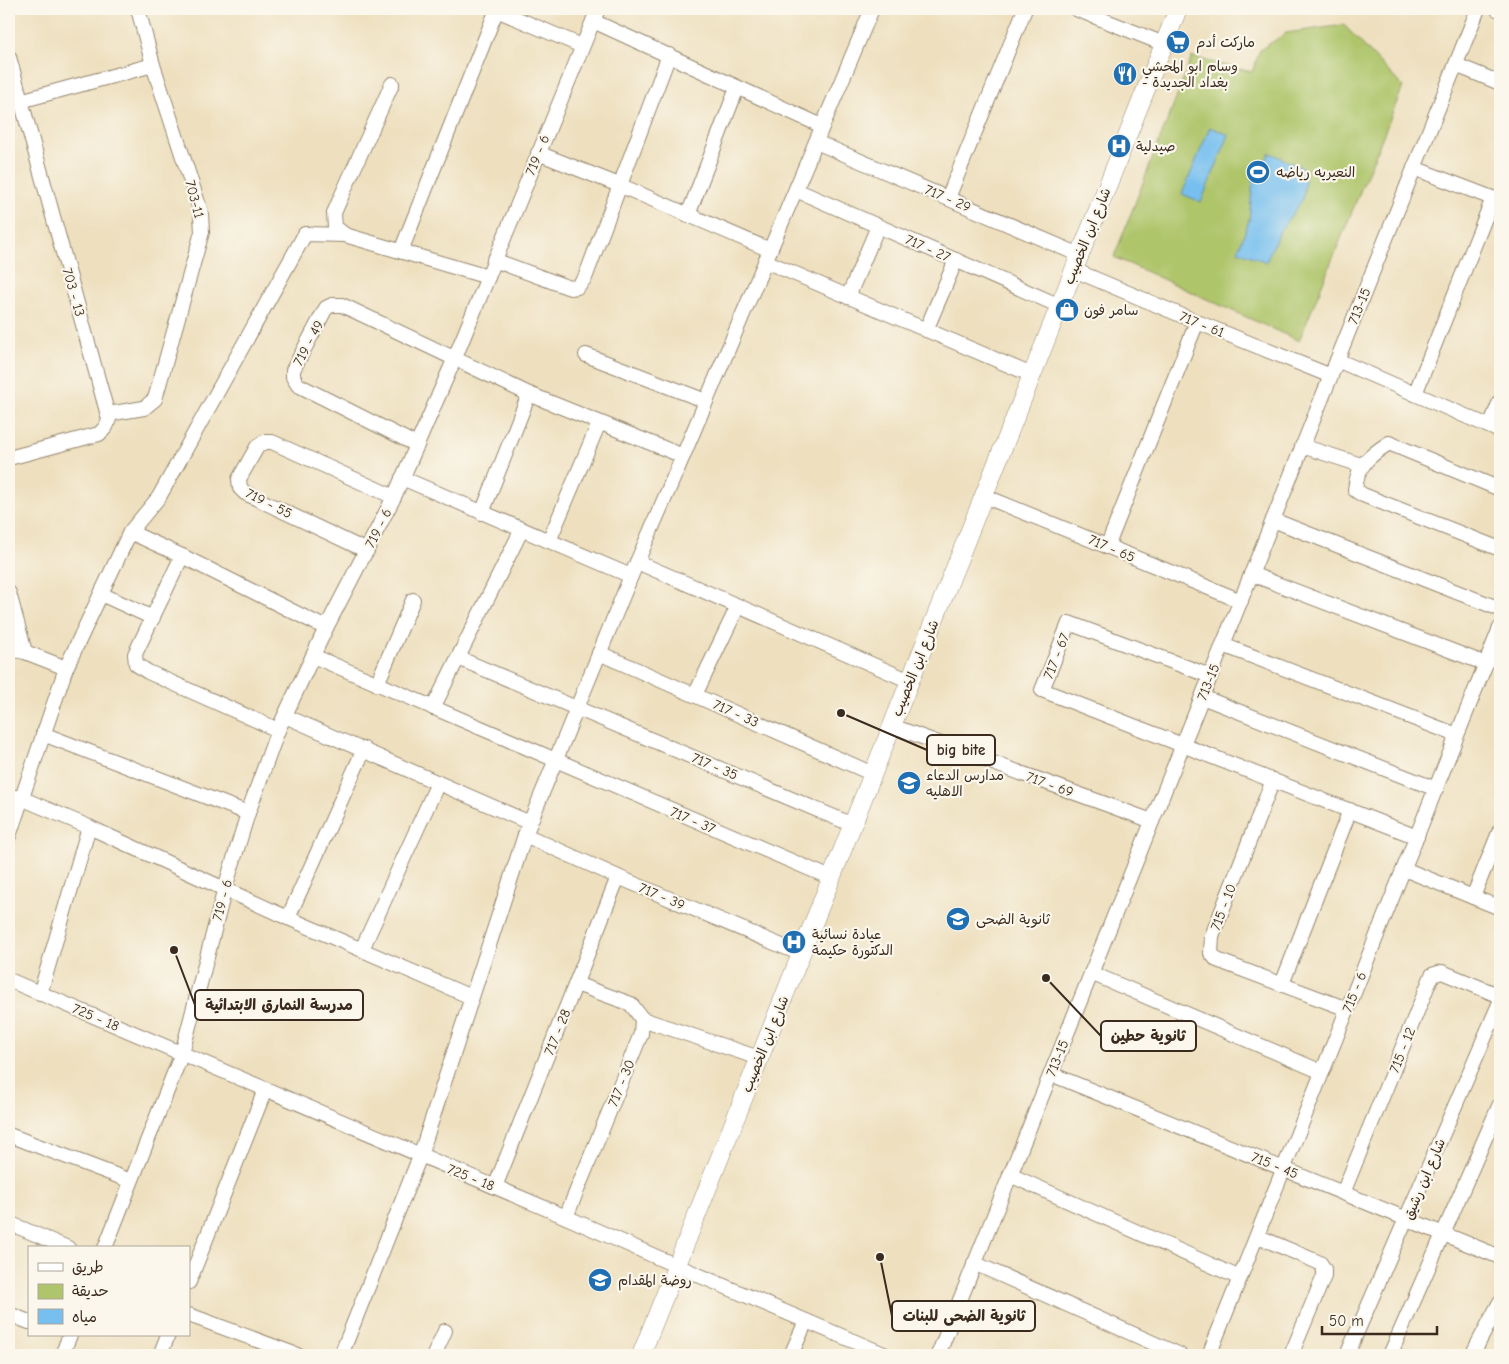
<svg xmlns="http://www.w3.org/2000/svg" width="1509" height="1364" font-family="'Comic Neue','Playpen Sans Arabic',sans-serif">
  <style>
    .green { fill: #aec56b; stroke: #747844 }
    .water { fill: #76bfef; stroke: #587486 }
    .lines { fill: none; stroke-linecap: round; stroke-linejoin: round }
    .minor-casing { stroke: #94856e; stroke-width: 16 }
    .tertiary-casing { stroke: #94856e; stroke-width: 19 }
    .minor { stroke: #fff; stroke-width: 14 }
    .tertiary { stroke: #fff; stroke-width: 18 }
    .labels { text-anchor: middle; stroke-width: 4.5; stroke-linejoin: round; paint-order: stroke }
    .poi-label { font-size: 14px; fill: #3b2a1e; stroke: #fbf7ec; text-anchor: start }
    .street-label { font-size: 14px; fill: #3b2a1e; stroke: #fbf7ec }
    .leader { fill: none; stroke: #3b2a1e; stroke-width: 2 }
    .callout-dot { fill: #3b2a1e; stroke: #fbf7ec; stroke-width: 2 }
    .callout { fill: #fbf7ec; stroke: #3b2a1e; stroke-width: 2 }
    .callout-label { font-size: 15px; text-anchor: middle; font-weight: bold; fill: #3b2a1e }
  </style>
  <rect width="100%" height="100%" fill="#fbf7ec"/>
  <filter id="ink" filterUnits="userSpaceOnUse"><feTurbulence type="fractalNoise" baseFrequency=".02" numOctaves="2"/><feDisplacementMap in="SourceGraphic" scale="10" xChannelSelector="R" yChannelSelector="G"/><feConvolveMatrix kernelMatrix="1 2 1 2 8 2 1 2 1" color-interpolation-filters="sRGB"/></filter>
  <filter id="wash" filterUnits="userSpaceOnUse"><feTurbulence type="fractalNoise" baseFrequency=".0096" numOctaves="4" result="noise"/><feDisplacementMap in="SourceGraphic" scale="20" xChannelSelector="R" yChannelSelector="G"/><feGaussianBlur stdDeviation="1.12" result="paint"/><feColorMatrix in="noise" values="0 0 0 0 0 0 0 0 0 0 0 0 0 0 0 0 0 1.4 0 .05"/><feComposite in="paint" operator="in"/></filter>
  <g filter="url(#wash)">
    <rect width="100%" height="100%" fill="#eee0bf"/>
    <polygon class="green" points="1344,25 1403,87 1299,341 1114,257 1192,57 1252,72 1260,50 1286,33"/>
    <g class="water">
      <polygon points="1210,127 1229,135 1201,202 1182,194"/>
      <polygon points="1270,153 1306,169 1303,199 1279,232 1266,262 1238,251 1249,220 1253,179"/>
    </g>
  </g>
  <g filter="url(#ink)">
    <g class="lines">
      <g class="minor-casing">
        <g id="minor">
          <polyline points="494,9 582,46"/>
          <polyline points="1076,9 1164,44"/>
          <polyline points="1497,9 1500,10"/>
          <polyline points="593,21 822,126"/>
          <polyline points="9,57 109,419 106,427 99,434 9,458"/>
          <polyline points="1456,65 1500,83"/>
          <polyline points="392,84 341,197 334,213 335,227 345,235 488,277"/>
          <polyline points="9,104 153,65"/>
          <polyline points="816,142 1080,255"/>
          <polyline points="538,153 619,185 770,250"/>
          <polyline points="1414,168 1500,201"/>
          <polyline points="796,190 1060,306"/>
          <polyline points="948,198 1025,9"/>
          <polyline points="688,215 737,88"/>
          <polyline points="401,251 497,9"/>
          <polyline points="494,260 570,288 577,287 585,278 669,55"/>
          <polyline points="765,261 1032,375"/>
          <polyline points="1074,270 1197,322 1331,376"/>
          <polyline points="848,297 878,226"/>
          <polyline points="926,330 956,260"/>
          <polyline points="586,355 706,401"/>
          <polyline points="1337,360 1500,431"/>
          <polyline points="1415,394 1493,198"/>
          <polyline points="108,414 144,408 155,399 202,232 201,214 199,206 153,65 138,9"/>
          <polyline points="1490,426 1500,401"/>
          <polyline points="417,445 298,385 293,377 293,370 326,308 332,305 342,305 529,394 683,456"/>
          <polyline points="1302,446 1361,465"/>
          <polyline points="402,478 631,576"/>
          <path d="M 1500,489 L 1389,443 C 1369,456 1357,465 1355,490 L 1363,495 L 1500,549"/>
          <polyline points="984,496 1241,601"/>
          <polyline points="482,513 529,394"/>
          <polyline points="1273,520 1500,609"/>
          <polyline points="130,532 182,556 326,628"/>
          <polyline points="549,541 599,423"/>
          <polyline points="1107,547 1197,322"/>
          <polyline points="367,551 245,493 240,488 239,479 257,447 264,442 272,442 394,497"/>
          <polyline points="182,556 135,654 136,664 148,672 278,730"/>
          <polyline points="637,562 910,681"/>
          <polyline points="1251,574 1486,664"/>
          <polyline points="9,593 25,652"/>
          <polyline points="101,594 153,618"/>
          <polyline points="1223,645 1457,735"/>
          <polyline points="9,649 25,652 66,668"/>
          <polyline points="599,653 873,774"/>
          <polyline points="313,656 831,878"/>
          <polyline points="458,658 853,825"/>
          <polyline points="1210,676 1069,623 1042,690 1417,837"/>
          <polyline points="377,684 413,600"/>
          <polyline points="695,695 738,606"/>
          <polyline points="1202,697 1436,789"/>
          <polyline points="433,708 522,529"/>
          <polyline points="285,716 530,823"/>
          <polyline points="892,726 1152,821"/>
          <polyline points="43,734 248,813"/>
          <polyline points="1273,780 1212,936 1211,953 1217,960 1347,1009"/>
          <polyline points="9,796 21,798 89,827 288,918 471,997"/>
          <polyline points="525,835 618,877 801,954"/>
          <polyline points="9,836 66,668 130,532 159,497 305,234 345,235"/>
          <polyline points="1404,869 1500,908"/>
          <polyline points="1473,897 1500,830"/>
          <polyline points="288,918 364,749"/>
          <polyline points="362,949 438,783"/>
          <polyline points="1091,973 1322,1072"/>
          <polyline points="9,980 566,1217 677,1266 886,1355"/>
          <polyline points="1282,984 1350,810"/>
          <polyline points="40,994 89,827"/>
          <polyline points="642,1019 759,1058"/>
          <polyline points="1051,1074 1500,1257"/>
          <polyline points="9,1135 131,1181"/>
          <polyline points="1010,1175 1240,1278"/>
          <polyline points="495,1187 618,877"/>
          <polyline points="1343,1193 1432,975 1442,972 1500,996"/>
          <polyline points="566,1217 641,1034 642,1019 631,1004 576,984"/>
          <polyline points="9,1223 68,1248"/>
          <polyline points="1257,1236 1320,1263 1324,1269 1324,1276 1291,1355"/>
          <polyline points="105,1248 182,1053 225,888 248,813 278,730 326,628 394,497 417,445 454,360 598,9"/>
          <polyline points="974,1263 1180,1355"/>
          <polyline points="189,1282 265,1090"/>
          <polyline points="9,1314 29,1322"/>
          <polyline points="189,1315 297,1355"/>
          <polyline points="62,1355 70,1335"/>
          <polyline points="160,1355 168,1335"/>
          <polyline points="341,1355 420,1156 525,835 631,576 683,456 872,9"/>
          <polyline points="434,1355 445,1331"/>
          <polyline points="791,1355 806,1321"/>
          <polyline points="938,1355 1478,9"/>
          <polyline points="1209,1355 1500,628"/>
          <polyline points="1347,1355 1500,1002"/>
          <polyline points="1390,1355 1500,1104"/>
          <polyline points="1472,1355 1500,1302"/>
        </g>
      </g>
      <g class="tertiary-casing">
        <polyline id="tertiary" points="641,1355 1178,9"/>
      </g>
      <use href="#minor" class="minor"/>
      <use href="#tertiary" class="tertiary"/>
    </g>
  </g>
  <defs>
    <g id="supermarket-disc" transform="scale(1.25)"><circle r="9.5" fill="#1f6fb2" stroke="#fbf7ec"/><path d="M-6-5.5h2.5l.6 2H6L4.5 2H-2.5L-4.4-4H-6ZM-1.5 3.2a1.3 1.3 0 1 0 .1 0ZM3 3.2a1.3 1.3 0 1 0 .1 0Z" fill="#fff"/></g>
    <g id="restaurant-disc" transform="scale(1.25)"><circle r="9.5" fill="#1f6fb2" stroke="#fbf7ec"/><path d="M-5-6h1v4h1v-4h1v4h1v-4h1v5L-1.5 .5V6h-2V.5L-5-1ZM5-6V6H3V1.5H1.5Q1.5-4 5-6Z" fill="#fff"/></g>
    <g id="hospital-disc" transform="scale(1.25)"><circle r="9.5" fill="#1f6fb2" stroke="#fbf7ec"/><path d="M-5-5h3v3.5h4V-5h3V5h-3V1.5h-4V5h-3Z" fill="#fff"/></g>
    <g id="stadium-disc" transform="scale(1.25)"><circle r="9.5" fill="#1f6fb2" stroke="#fbf7ec"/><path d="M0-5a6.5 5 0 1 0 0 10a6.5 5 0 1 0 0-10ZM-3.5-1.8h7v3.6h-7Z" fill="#fff"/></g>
    <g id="shop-disc" transform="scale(1.25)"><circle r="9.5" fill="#1f6fb2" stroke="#fbf7ec"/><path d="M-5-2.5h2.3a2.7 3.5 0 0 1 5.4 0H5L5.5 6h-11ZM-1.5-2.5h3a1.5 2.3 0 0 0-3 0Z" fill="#fff"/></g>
    <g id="school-disc" transform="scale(1.25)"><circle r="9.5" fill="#1f6fb2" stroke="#fbf7ec"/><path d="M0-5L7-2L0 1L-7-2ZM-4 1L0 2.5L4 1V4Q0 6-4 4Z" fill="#fff"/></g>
  </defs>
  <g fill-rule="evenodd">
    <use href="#supermarket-disc" x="1178" y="42"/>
    <use href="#restaurant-disc" x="1125" y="74"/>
    <use href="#hospital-disc" x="1119" y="146"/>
    <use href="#stadium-disc" x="1258" y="172"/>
    <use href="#shop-disc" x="1067" y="310"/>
    <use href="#school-disc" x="909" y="783"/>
    <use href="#school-disc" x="958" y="919"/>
    <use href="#hospital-disc" x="794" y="942"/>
    <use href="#school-disc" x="600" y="1280"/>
  </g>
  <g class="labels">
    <g class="poi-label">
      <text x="1196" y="47">ماركت أدم</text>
      <text x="1142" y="71">وسام ابو المحشي<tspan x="1142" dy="16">- بغداد الجديدة</tspan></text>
      <text x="1136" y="151">صيدلية</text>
      <text x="1276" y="177">النعيريه رياضه</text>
      <text x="1084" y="315">سامر فون</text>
      <text x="926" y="780">مدارس الدعاء<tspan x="926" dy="16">الاهليه</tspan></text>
      <text x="976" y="924">ثانوية الضحى</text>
      <text x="812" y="939">عيادة نسائية<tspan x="812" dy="16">الدكتورة حكيمة</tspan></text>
      <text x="618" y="1285">روضة المقدام</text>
    </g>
    <g class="street-label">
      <text transform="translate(537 155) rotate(-68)" y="5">719 - 6</text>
      <text transform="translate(948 198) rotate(23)" y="5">717 - 29</text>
      <text transform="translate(195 199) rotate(75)" y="5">703-11</text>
      <text transform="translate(1087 236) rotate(-68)" y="5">شارع ابن الخصيب</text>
      <text transform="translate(928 248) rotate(24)" y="5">717 - 27</text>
      <text transform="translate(74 292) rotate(74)" y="5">703 - 13</text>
      <text transform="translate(1359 306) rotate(-68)" y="5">713-15</text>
      <text transform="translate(1202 324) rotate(22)" y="5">717 - 61</text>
      <text transform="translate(308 343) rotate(-62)" y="5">719 - 49</text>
      <text transform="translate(269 503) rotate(27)" y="5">719 - 55</text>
      <text transform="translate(378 528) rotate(-63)" y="5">719 - 6</text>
      <text transform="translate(1112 548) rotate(23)" y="5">717 - 65</text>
      <text transform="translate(1056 656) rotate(-68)" y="5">717 - 67</text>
      <text transform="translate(915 668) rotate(-68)" y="5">شارع ابن الخصيب</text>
      <text transform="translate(1208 682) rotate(-68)" y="5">713-15</text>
      <text transform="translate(736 713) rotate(24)" y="5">717 - 33</text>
      <text transform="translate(715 766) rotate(23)" y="5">717 - 35</text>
      <text transform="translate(1050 784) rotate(20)" y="5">717 - 69</text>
      <text transform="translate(693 820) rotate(23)" y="5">717 - 37</text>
      <text transform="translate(662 896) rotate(23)" y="5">717 - 39</text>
      <text transform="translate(222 900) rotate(-75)" y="5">719 - 6</text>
      <text transform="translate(1223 907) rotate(-69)" y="5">715 - 10</text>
      <text transform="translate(1354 992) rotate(-68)" y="5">715 - 6</text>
      <text transform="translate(96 1017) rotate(23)" y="5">725 - 18</text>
      <text transform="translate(557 1032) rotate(-68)" y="5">717 - 28</text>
      <text transform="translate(765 1044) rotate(-68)" y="5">شارع ابن الخصيب</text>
      <text transform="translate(1402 1050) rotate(-68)" y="5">715 - 12</text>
      <text transform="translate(1057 1058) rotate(-68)" y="5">713-15</text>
      <text transform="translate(621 1083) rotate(-68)" y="5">717 - 30</text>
      <text transform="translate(1275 1165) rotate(22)" y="5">715 - 45</text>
      <text transform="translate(471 1177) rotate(22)" y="5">725 - 18</text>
      <text transform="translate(1424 1179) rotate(-67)" y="5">شارع ابن رشيق</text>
    </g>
  </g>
  <path class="leader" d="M841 713L927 750M174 950L195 1005M1046 978L1101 1036M880 1257L892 1316"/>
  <g class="callout-dot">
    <circle cx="841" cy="713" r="5"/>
    <circle cx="174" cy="950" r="5"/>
    <circle cx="1046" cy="978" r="5"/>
    <circle cx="880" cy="1257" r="5"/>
  </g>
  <g class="callout">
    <rect x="927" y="735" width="68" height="30" rx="5"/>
    <rect x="195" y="990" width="168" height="30" rx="5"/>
    <rect x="1101" y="1021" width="95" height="30" rx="5"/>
    <rect x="892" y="1301" width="143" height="30" rx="5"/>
  </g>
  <g class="callout-label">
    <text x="961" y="755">big bite</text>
    <text x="279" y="1010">مدرسة النمارق الابتدائية</text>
    <text x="1148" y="1041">ثانوية حطين</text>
    <text x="964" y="1321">ثانوية الضحى للبنات</text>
  </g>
  <rect width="1509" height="1364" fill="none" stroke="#fbf7ec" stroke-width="30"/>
  <rect x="28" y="1246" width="162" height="90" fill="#fbf7ec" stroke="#aea59a"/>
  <rect x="38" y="1263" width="25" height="8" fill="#ffffff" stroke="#aea59a"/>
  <text x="72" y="1272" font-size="15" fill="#3b2a1e">طريق</text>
  <rect x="38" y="1284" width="25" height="15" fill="#aec56b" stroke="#aea59a"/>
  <text x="72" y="1296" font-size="15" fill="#3b2a1e">حديقة</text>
  <rect x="38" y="1309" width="25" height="15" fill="#76bfef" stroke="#aea59a"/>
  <text x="72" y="1322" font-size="15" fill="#3b2a1e">مياه</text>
  <path d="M1322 1326v8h115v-8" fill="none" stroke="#3b2a1e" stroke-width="2.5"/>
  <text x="1329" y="1326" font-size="15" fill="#3b2a1e" stroke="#fbf7ec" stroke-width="4" paint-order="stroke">50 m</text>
</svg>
